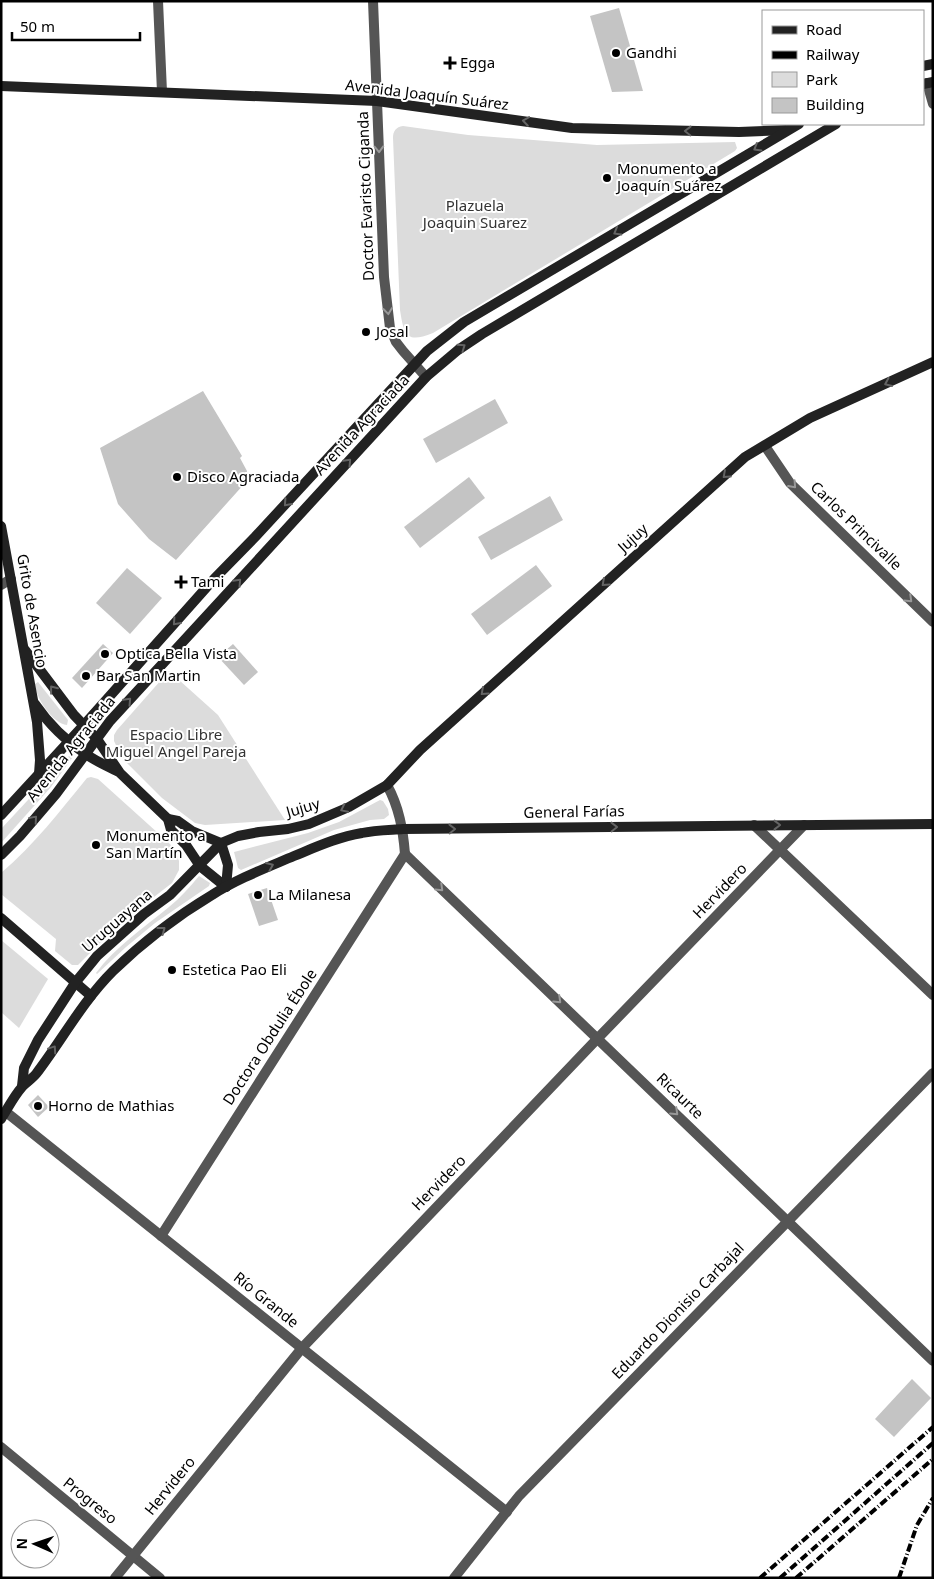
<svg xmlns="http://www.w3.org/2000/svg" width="934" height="1579" font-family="'Noto Sans',sans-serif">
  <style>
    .green { fill: #dcdcdc }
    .building { fill: #c4c4c4 }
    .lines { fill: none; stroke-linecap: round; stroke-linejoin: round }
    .street { stroke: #555; stroke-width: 10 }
    .secondary { stroke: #222; stroke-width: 10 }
    .rail { stroke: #000; stroke-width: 4; stroke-dasharray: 8 2.5 1 2.5; stroke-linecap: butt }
    .oneway { stroke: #646464 }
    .oneway2 { stroke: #999 }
    .poi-dot { fill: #000; stroke: #fff; stroke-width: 2 }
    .labels { text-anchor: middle; stroke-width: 4; stroke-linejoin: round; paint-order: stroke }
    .poi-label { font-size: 15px; fill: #000; stroke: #fff; text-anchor: start }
    .street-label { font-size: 15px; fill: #000; stroke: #fff }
    .park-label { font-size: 15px; fill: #333; stroke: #fff }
  </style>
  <rect width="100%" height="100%" fill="#fff"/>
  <g class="green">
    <path d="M 403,126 L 468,135 L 597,145 L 735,142 L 737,148 L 735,151 L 433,333 C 406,344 404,335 400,310 L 393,138 C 393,131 396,127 403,126 Z"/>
    <polygon points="169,671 218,715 285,820 205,825 195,823 162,798 122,758 114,741 114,735 117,730"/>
    <path d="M 38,682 L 68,720 L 67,725 C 53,724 35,697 35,684 Z"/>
    <polygon points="69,756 71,756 72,758 70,761 51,787 1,843 1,829"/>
    <path d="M 91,777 L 98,779 L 169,843 L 176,851 L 179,861 L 179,870 L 172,883 L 119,924 L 78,965 L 72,965 L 55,951 L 56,939 L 1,894 L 1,873 C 34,845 60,811 87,778 Z"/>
    <polygon points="380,800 383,801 388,809 389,815 384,819 370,820 334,830 241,870 238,868 234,852 308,833 339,822"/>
    <path d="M 199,876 L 210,883 L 209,886 L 155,923 L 126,947 L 97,974 L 96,973 C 115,947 145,927 169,907 C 180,898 190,887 199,876 Z"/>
    <polygon points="1,940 48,979 19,1028 1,1012"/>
  </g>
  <g class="building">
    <polygon points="619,8 643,91 612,92 590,16"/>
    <polygon points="203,391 242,456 240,458 247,471 245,483 176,560 149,539 118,504 100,448"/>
    <polygon points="495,399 508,423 436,463 423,439"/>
    <polygon points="469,477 485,498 420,548 404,527"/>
    <polygon points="550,496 563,520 491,560 478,537"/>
    <polygon points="536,565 552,586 487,635 471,614"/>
    <polygon points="127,568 162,598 130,634 96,603"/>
    <polygon points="103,644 113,653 82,688 72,678"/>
    <polygon points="233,644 258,672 244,685 218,657"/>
    <polygon points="267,888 278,920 259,926 248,894"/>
    <polygon points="38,1095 49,1107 38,1117 28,1105"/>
    <polygon points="912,1379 931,1398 894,1437 875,1419"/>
  </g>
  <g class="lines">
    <g class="street">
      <polyline points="158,1 162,92"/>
      <polyline points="373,1 384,277 390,328 396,342 403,351 426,377"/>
      <polyline points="927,83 933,104"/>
      <polyline points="765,446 790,483 933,622"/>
      <polyline points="1,585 11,579"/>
      <path d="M 387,785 C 399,807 403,829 405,854"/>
      <polyline points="754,825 933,995"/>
      <polyline points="405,854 933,1361"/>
      <polyline points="6,1112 507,1512"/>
      <polyline points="161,1236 405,854"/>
      <polyline points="1,1447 160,1578"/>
      <polyline points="115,1578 302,1348 598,1038 804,825"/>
      <polyline points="454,1578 519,1496 933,1073"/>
    </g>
    <g class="secondary">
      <polyline points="923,66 933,64"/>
      <polyline points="923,84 933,82"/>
      <polyline points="1,86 377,101 572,128 739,132 786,130"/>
      <polyline points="1,526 37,722 40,760 39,774"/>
      <polyline points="25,650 74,715 97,739 120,773 168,819 171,830 186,845 200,866 226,887"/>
      <path d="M 35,704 C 48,723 66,741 86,754 C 95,761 107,766 117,771"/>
      <polyline points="1,815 84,725 214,579 255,537 427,351 464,322 799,124"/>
      <polyline points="168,819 178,821 192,831 221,843"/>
      <polyline points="221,843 228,865 226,887"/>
      <polyline points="1,855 20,836 56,794 110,721 426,377 458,350 482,334 836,124"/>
      <polyline points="1,918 91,996"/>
      <polyline points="22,1086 24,1068 38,1040 75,983 97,956 144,914 170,895 221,843 238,836 259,832 288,829 309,824 349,807 387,785 420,750 745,457 810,418 933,362"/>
      <path d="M 1,1119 C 8,1108 14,1096 22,1087 C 26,1082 32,1079 36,1074 C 62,1040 82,1002 113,971 C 142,943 177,916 212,895 C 237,879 266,868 294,856 C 316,847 338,837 362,833 C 375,830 390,830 403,829 L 933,824"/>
    </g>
    <g class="rail">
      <polyline points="760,1578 933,1427"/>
      <polyline points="780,1578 933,1443"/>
      <polyline points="796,1578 933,1459"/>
      <polyline points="899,1578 917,1525 933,1498"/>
    </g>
  </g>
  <defs><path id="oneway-chevron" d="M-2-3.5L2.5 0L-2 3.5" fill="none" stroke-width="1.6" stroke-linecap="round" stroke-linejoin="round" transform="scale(1.25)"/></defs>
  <g class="oneway">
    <use href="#oneway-chevron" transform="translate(526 121) rotate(-172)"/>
    <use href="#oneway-chevron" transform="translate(688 131) rotate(-179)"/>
    <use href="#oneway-chevron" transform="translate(757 148) rotate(149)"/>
    <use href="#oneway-chevron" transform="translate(617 232) rotate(150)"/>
    <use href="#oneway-chevron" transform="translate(462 347) rotate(-35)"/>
    <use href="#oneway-chevron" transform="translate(888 383) rotate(156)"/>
    <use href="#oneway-chevron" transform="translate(348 462) rotate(-47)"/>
    <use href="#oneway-chevron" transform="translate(726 475) rotate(138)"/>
    <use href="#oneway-chevron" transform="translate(287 503) rotate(132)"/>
    <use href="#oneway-chevron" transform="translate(238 582) rotate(-47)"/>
    <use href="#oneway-chevron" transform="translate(605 583) rotate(138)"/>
    <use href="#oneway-chevron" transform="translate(176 622) rotate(132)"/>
    <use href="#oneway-chevron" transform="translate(53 689) rotate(-128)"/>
    <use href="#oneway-chevron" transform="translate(484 692) rotate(138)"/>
    <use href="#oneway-chevron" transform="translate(128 701) rotate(-47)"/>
    <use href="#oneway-chevron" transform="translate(344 809) rotate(154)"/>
    <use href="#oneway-chevron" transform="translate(34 819) rotate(-49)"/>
    <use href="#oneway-chevron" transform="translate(777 825)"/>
    <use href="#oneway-chevron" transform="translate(614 827) rotate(-1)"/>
    <use href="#oneway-chevron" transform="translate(452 829) rotate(-1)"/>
    <use href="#oneway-chevron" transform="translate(270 866) rotate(-23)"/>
    <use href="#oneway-chevron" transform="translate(162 930) rotate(-37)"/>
    <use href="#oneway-chevron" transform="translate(53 1049) rotate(-56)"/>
  </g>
  <g class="oneway2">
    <use href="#oneway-chevron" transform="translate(379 149) rotate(88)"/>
    <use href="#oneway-chevron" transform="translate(388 311) rotate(83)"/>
    <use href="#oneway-chevron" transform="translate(793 485) rotate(48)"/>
    <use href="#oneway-chevron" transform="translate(909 599) rotate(44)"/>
    <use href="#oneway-chevron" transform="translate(440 888) rotate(44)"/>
    <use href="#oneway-chevron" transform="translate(558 1000) rotate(44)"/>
    <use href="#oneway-chevron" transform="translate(675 1112) rotate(44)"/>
  </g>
  <g class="poi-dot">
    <circle cx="616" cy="53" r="5"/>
    <path d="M447.5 55.5h5v5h5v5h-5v5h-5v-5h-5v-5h5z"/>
    <circle cx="607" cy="178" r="5"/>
    <circle cx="366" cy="332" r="5"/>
    <circle cx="177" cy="477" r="5"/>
    <path d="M178.5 574.5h5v5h5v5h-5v5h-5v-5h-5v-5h5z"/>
    <circle cx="105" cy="654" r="5"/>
    <circle cx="86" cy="676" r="5"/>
    <circle cx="96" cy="845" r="5"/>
    <circle cx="258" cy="895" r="5"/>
    <circle cx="172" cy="970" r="5"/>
    <circle cx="38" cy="1106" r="5"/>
  </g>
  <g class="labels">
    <g class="poi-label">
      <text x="626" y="58">Gandhi</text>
      <text x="460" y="68">Egga</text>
      <text x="617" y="174">Monumento a<tspan x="617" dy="17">Joaquín Suárez</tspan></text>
      <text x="376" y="337">Josal</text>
      <text x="187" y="482">Disco Agraciada</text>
      <text x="191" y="587">Tami</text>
      <text x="115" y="659">Optica Bella Vista</text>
      <text x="96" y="681">Bar San Martin</text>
      <text x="106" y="841">Monumento a<tspan x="106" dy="17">San Martín</tspan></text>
      <text x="268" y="900">La Milanesa</text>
      <text x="182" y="975">Estetica Pao Eli</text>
      <text x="48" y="1111">Horno de Mathias</text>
    </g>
    <g class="street-label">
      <text transform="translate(427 95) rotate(7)" y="5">Avenida Joaquín Suárez</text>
      <text transform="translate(366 196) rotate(-92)" y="5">Doctor Evaristo Ciganda</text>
      <text transform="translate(362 425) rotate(-47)" y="5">Avenida Agraciada</text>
      <text transform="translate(856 526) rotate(44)" y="5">Carlos Princivalle</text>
      <text transform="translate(633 538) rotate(-42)" y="5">Jujuy</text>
      <text transform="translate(32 611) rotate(80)" y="5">Grito de Asencio</text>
      <text transform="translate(71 749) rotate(-51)" y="5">Avenida Agraciada</text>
      <text transform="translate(303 808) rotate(-16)" y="5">Jujuy</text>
      <text transform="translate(574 812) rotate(-1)" y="5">General Farías</text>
      <text transform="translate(720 891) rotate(-46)" y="5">Hervidero</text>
      <text transform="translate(117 921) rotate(-41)" y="5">Uruguayana</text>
      <text transform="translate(270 1037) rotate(-57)" y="5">Doctora Obdulia Ébole</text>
      <text transform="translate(680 1096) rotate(44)" y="5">Ricaurte</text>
      <text transform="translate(439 1183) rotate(-46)" y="5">Hervidero</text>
      <text transform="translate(266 1300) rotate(39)" y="5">Río Grande</text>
      <text transform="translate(678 1311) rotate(-46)" y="5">Eduardo Dionisio Carbajal</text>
      <text transform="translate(170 1486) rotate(-51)" y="5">Hervidero</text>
      <text transform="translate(90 1501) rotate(39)" y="5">Progreso</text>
    </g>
    <g class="park-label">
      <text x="475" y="211">Plazuela<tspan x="475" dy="17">Joaquin Suarez</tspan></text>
      <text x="176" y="740">Espacio Libre<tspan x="176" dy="17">Miguel Angel Pareja</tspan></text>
    </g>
  </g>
  <rect width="934" height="1579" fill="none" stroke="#000000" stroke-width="5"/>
  <rect x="762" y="10" width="162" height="115" fill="#ffffff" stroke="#999999"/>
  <rect x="772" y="26" width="25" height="8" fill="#222222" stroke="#999999"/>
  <text x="806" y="35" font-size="15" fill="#000000">Road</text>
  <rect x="772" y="51" width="25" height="8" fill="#000000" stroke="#999999"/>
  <text x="806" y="60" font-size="15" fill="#000000">Railway</text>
  <rect x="772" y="72" width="25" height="15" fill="#dcdcdc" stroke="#999999"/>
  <text x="806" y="85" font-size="15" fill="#000000">Park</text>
  <rect x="772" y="98" width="25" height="15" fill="#c4c4c4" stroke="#999999"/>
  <text x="806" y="110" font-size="15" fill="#000000">Building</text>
  <g transform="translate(35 1544) rotate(272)"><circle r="24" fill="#ffffff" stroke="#999999"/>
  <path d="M0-4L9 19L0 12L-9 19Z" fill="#000000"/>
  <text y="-8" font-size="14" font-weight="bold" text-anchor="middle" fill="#000000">N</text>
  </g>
  <path d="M12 32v8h128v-8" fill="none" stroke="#000000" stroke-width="2.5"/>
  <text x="20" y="32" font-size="15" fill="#000000" stroke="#ffffff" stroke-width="4" paint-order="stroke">50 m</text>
</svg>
